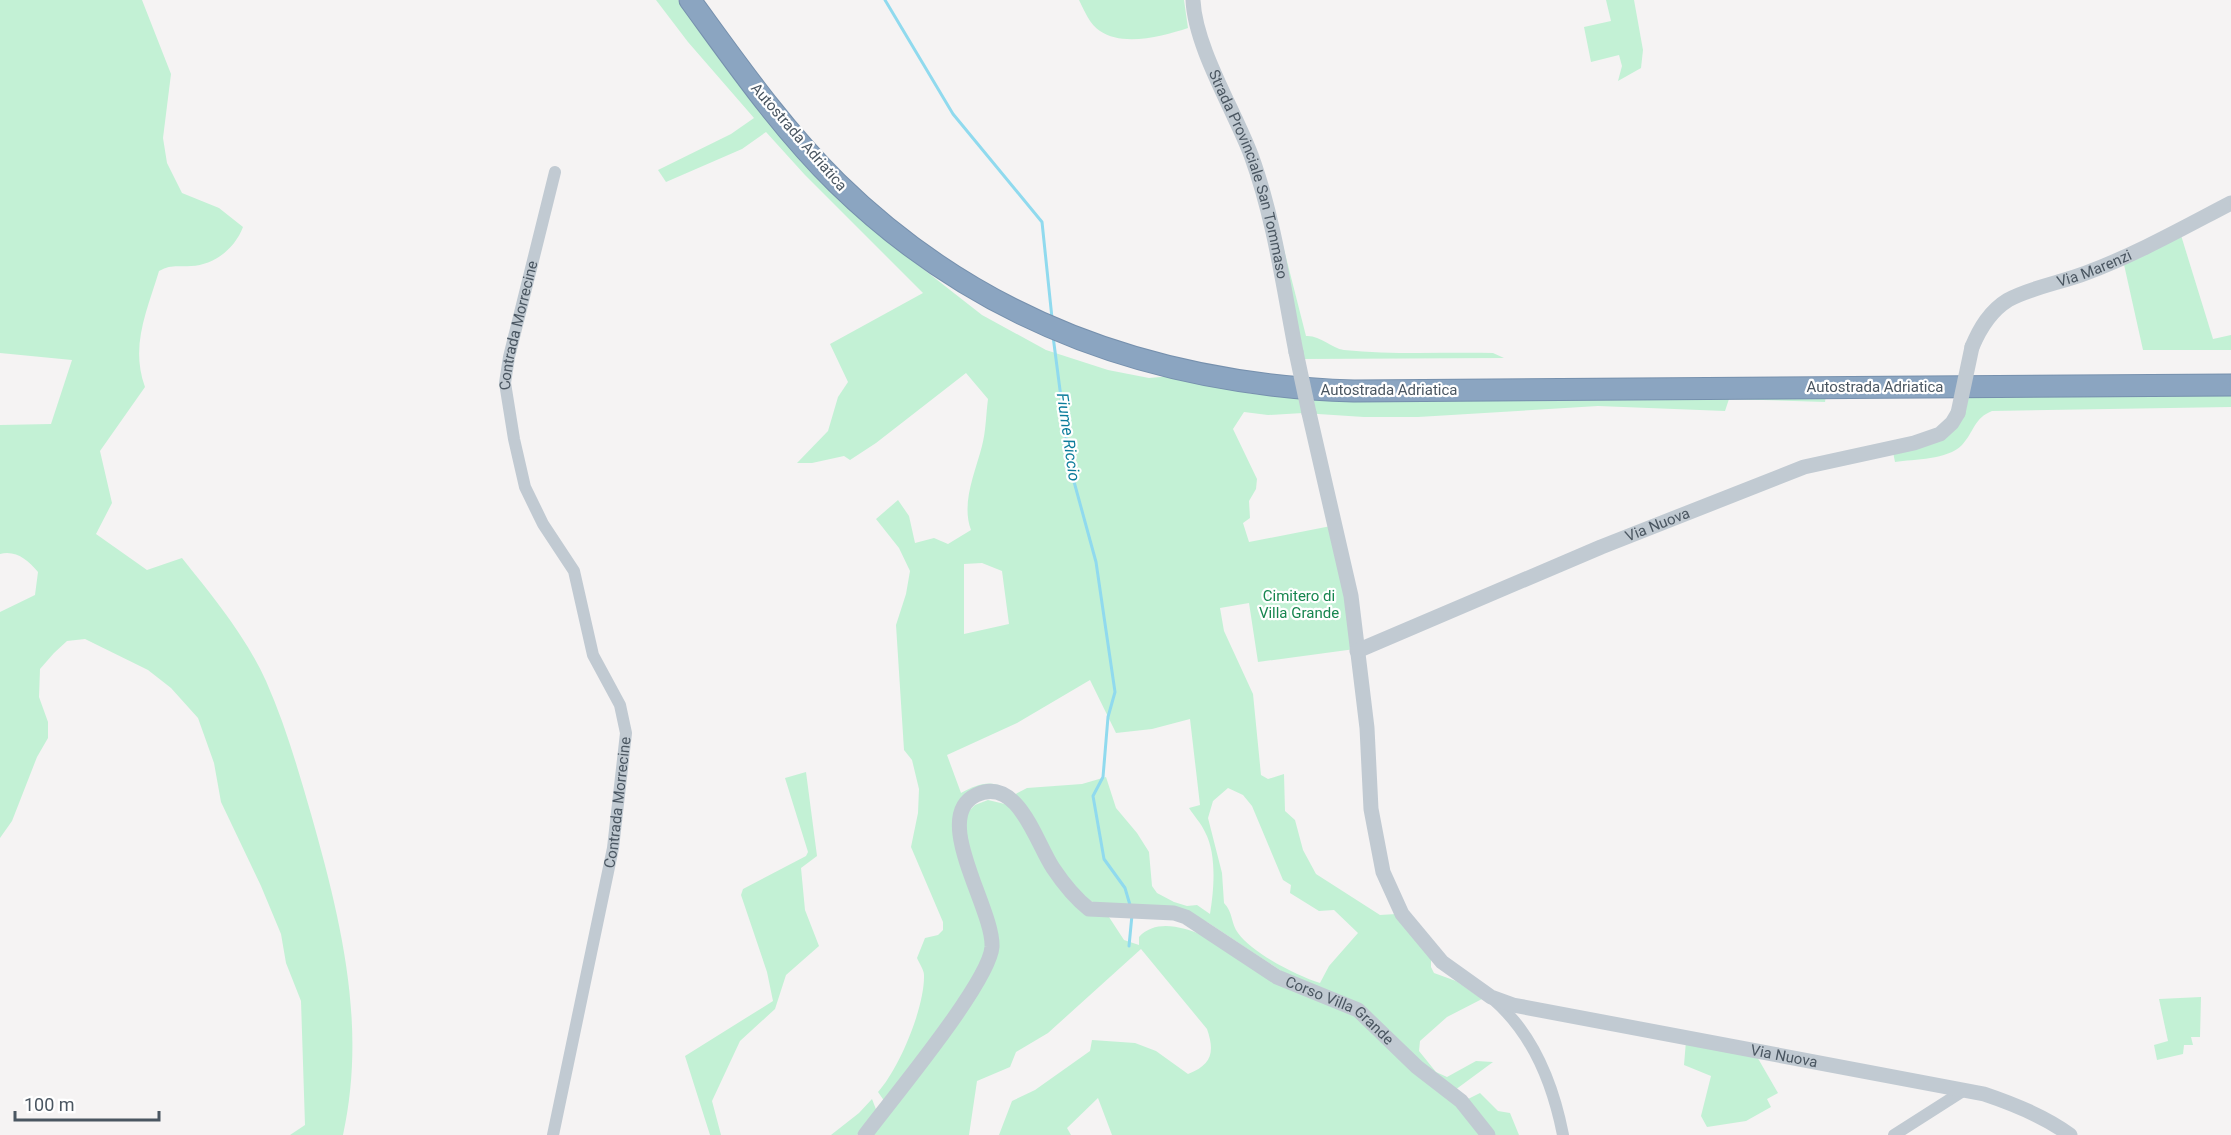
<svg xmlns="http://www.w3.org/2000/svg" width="2231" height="1135" font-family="Roboto,sans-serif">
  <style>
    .green { fill: #c3f1d5; fill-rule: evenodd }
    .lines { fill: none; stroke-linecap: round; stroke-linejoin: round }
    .stream { stroke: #90daee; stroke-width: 3 }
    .motorway-casing { stroke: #7690ad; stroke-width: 23 }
    .minor { stroke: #c1cad2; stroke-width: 12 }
    .tertiary { stroke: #c1cad2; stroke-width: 15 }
    .motorway { stroke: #8ba5c1; stroke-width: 21 }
    .tertiary-bridge { stroke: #c1cad2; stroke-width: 15 }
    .labels { text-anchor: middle; stroke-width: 4.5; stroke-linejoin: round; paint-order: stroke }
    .street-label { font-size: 15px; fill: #4a5661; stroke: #fff }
    .park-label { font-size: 15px; fill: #17864f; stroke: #fff }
    .water-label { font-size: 16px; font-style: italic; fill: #0c7c9b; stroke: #fff }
  </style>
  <rect width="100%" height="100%" fill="#f5f3f3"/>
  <g class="green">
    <path d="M 0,0 L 142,0 L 171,74 L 163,138 L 167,163 L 182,193 L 219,208 L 243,227 C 235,248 215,265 191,266 C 177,267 171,264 159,271 C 147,311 130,346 145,387 L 100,451 L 112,503 L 96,534 L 147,570 L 182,558 C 213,597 245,635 266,681 C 285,724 298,769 311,814 C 341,920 367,1025 343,1135 L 290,1135 L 305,1125 L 301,1001 L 286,963 L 281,934 L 261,886 L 221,802 L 214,763 L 198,718 L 171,688 L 148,670 L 85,639 L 67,641 L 54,653 L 40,669 L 39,697 L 48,722 L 48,738 L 37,757 L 12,821 L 0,838 L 0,612 L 35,595 L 38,572 C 28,560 16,550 0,554 L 0,425 L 51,424 L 72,360 L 0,353 Z"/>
    <path d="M 656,0 L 678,0 L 760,109 L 904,254 L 982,315 L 1046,350 L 1108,370 L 1149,378 L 1172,376 L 1253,394 L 1340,400 L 1826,395 L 1825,402 L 1729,399 L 1725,411 L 1598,406 L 1418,417 L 1364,417 L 1303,413 L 1268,415 L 1244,412 L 1233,429 L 1257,479 L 1256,489 L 1249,501 L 1250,518 L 1243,523 L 1249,542 L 1331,526 L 1355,649 L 1258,662 L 1249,603 L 1220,608 L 1224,631 L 1253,694 L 1261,775 L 1268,779 L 1284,774 L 1285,811 L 1295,820 L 1303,850 L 1316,874 L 1380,915 L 1396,914 L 1431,957 L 1431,967 L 1434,973 L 1456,981 L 1482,999 L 1447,1017 L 1420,1041 L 1419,1051 L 1436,1072 L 1447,1077 L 1476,1061 L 1493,1062 L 1455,1090 L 1436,1076 L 1365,1011 L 1304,986 L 1207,922 L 1108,907 L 1081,898 L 1005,792 L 958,806 L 987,939 L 981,974 L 885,1102 L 878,1092 C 899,1069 925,1007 924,975 C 924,970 919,963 917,958 L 925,938 L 938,935 L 943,930 L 943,922 L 911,847 L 918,813 L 919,789 L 912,760 L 904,750 L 896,625 L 906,594 L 910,571 L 899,548 L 876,519 L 898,500 L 909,516 L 915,543 L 934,538 L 948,544 L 971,530 C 961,503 975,473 982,446 C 986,431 986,414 988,399 L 966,373 L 876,443 L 850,460 L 844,456 L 812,463 L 797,463 L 828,431 L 838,397 L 848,382 L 830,344 L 923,293 L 805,175 L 766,132 L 742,149 L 666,182 L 658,170 L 731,134 L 754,118 L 688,42 ZM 982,563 L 1002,571 L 1009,624 L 964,634 L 964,564 ZM 1090,680 L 1116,733 L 1152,729 L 1190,719 L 1200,805 L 1189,808 C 1194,816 1201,823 1205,832 C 1217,854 1214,890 1210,914 L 1197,905 L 1187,906 L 1174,902 L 1157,893 L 1152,886 L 1149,852 L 1137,833 L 1116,808 L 1106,777 L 1082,784 L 1027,788 L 1012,796 C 997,777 980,783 961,793 L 947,755 L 1017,723 ZM 1228,788 L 1243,795 L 1252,806 L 1283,880 L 1291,885 L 1290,893 L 1319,911 L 1334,910 L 1358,933 L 1329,966 L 1320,983 C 1297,976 1252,953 1238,933 C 1231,924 1233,912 1224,903 L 1222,873 L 1208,818 L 1213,801 Z"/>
    <path d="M 1079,0 L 1184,0 L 1188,28 C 1164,36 1123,47 1100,31 C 1090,25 1084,10 1079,0 Z"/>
    <polygon points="1606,0 1634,0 1643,50 1641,68 1618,81 1622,66 1619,55 1591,62 1584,27 1611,21"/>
    <path d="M 1276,218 L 1306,336 C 1320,335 1331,348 1344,350 C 1393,355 1443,352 1493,353 L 1504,358 L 1302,359 Z"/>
    <polygon points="2180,232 2213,339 2231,335 2231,350 2143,350 2123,260"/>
    <path d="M 1969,391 L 2231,391 L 2231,407 L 1992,411 C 1974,418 1974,432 1962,445 C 1947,460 1915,459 1895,462 L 1893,452 L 1937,441 Z"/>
    <polygon points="806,772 817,856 801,868 805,910 819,946 786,975 775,1009 740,1041 712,1101 721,1135 710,1135 685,1056 773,1001 767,972 741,895 743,889 806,856 808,852 785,778"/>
    <path d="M 988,800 L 1009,805 L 1017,811 L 1052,873 L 1107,914 L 1124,940 L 1139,945 L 1139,937 C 1156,919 1182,927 1202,935 L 1359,1019 L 1456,1105 L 1480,1093 L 1498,1111 L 1510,1113 L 1519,1135 L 1112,1135 L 1098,1098 L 1067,1128 L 1071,1135 L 999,1135 L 1012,1101 L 1035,1090 L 1090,1051 L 1092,1040 L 1135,1043 L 1156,1051 L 1188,1074 C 1212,1065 1215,1052 1207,1029 L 1141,949 L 1048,1033 L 1016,1052 L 1010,1067 L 977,1081 L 969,1135 L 871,1135 L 990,968 L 965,838 L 967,813 L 975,805 Z"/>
    <polygon points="2201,997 2200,1037 2191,1037 2193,1045 2184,1045 2183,1054 2157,1060 2154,1045 2168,1041 2159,999"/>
    <polygon points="1686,1041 1756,1055 1778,1093 1767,1099 1771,1107 1746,1121 1707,1127 1701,1116 1711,1076 1684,1065"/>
    <polygon points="872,1099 877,1112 857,1135 831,1135 859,1113"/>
  </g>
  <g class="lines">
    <g class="stream">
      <polyline points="885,0 953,114 1042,222 1052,318"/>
      <polyline points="1053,336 1070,467 1096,562 1115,692 1108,717 1103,777 1093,796 1104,859 1125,888 1130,905"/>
      <polyline points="1129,946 1132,915"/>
    </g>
    <g class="motorway-casing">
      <path id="motorway" d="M 690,0 C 736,63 781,128 837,183 C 980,323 1158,385 1354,391 L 2231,385"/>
    </g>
    <g class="minor">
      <path d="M 1494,1000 C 1534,1035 1553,1084 1563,1135"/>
      <path id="s1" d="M 553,1135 L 613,848 L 626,733 L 620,705 L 593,655 L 574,571 L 543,524 L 525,487 L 514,439 L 505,383 L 509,357 L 555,172"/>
      <polyline points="1894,1135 1963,1091"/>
    </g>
    <g class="tertiary">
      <path id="s2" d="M 1193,0 C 1195,47 1234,110 1251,155 C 1274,218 1283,285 1296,352"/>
      <path id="s3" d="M 1972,347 C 1980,328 1990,311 2008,300 C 2029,288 2063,282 2086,273 C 2137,254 2183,228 2231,203"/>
      <path id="s4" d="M 1309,413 L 1351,596 L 1367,728 L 1371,809 L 1383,872 L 1402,914 L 1442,962 L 1491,997 L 1513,1005 L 1984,1094 C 2014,1104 2044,1116 2070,1135"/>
      <path id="s5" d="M 1357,651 L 1601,547 L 1804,467 L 1914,443 L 1940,434 L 1952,423 L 1958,413"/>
      <path id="s6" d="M 865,1135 C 891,1100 989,983 992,947 C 994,909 930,817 976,795 C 1018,775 1036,843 1053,868 C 1063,883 1075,898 1089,909 L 1174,913 L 1186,917 L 1277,977 L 1358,1010 L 1417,1067 L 1461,1101 L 1488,1135"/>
    </g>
    <use href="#motorway" class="motorway"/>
    <g class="tertiary-bridge">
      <polyline points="1296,352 1309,413"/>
      <polyline points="1958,413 1972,347"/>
    </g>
  </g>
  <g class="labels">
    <g class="street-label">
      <text transform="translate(799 137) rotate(49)" y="5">Autostrada Adriatica</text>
      <text dy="5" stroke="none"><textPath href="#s2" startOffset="184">Strada Provinciale San Tommaso</textPath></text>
      <text dy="5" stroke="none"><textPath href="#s3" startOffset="152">Via Marenzi</textPath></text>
      <text dy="5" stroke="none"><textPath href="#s1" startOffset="843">Contrada Morrecine</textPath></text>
      <text x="1875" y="392">Autostrada Adriatica</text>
      <text x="1389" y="395">Autostrada Adriatica</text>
      <text dy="5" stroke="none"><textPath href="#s5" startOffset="326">Via Nuova</textPath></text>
      <text dy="5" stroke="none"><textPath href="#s1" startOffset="339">Contrada Morrecine</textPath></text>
      <text dy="5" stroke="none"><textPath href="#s6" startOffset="843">Corso Villa Grande</textPath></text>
      <text dy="5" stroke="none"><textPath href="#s4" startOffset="934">Via Nuova</textPath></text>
    </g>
    <g class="park-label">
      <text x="1299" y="601">Cimitero di<tspan x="1299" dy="17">Villa Grande</tspan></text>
    </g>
    <g class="water-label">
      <text transform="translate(1069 437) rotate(82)" y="6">Fiume Riccio</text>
    </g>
  </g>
  <path d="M15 1111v9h144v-9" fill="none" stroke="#4a5661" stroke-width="3"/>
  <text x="24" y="1111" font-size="18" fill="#4a5661" stroke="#ffffff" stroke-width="4.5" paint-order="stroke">100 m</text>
</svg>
